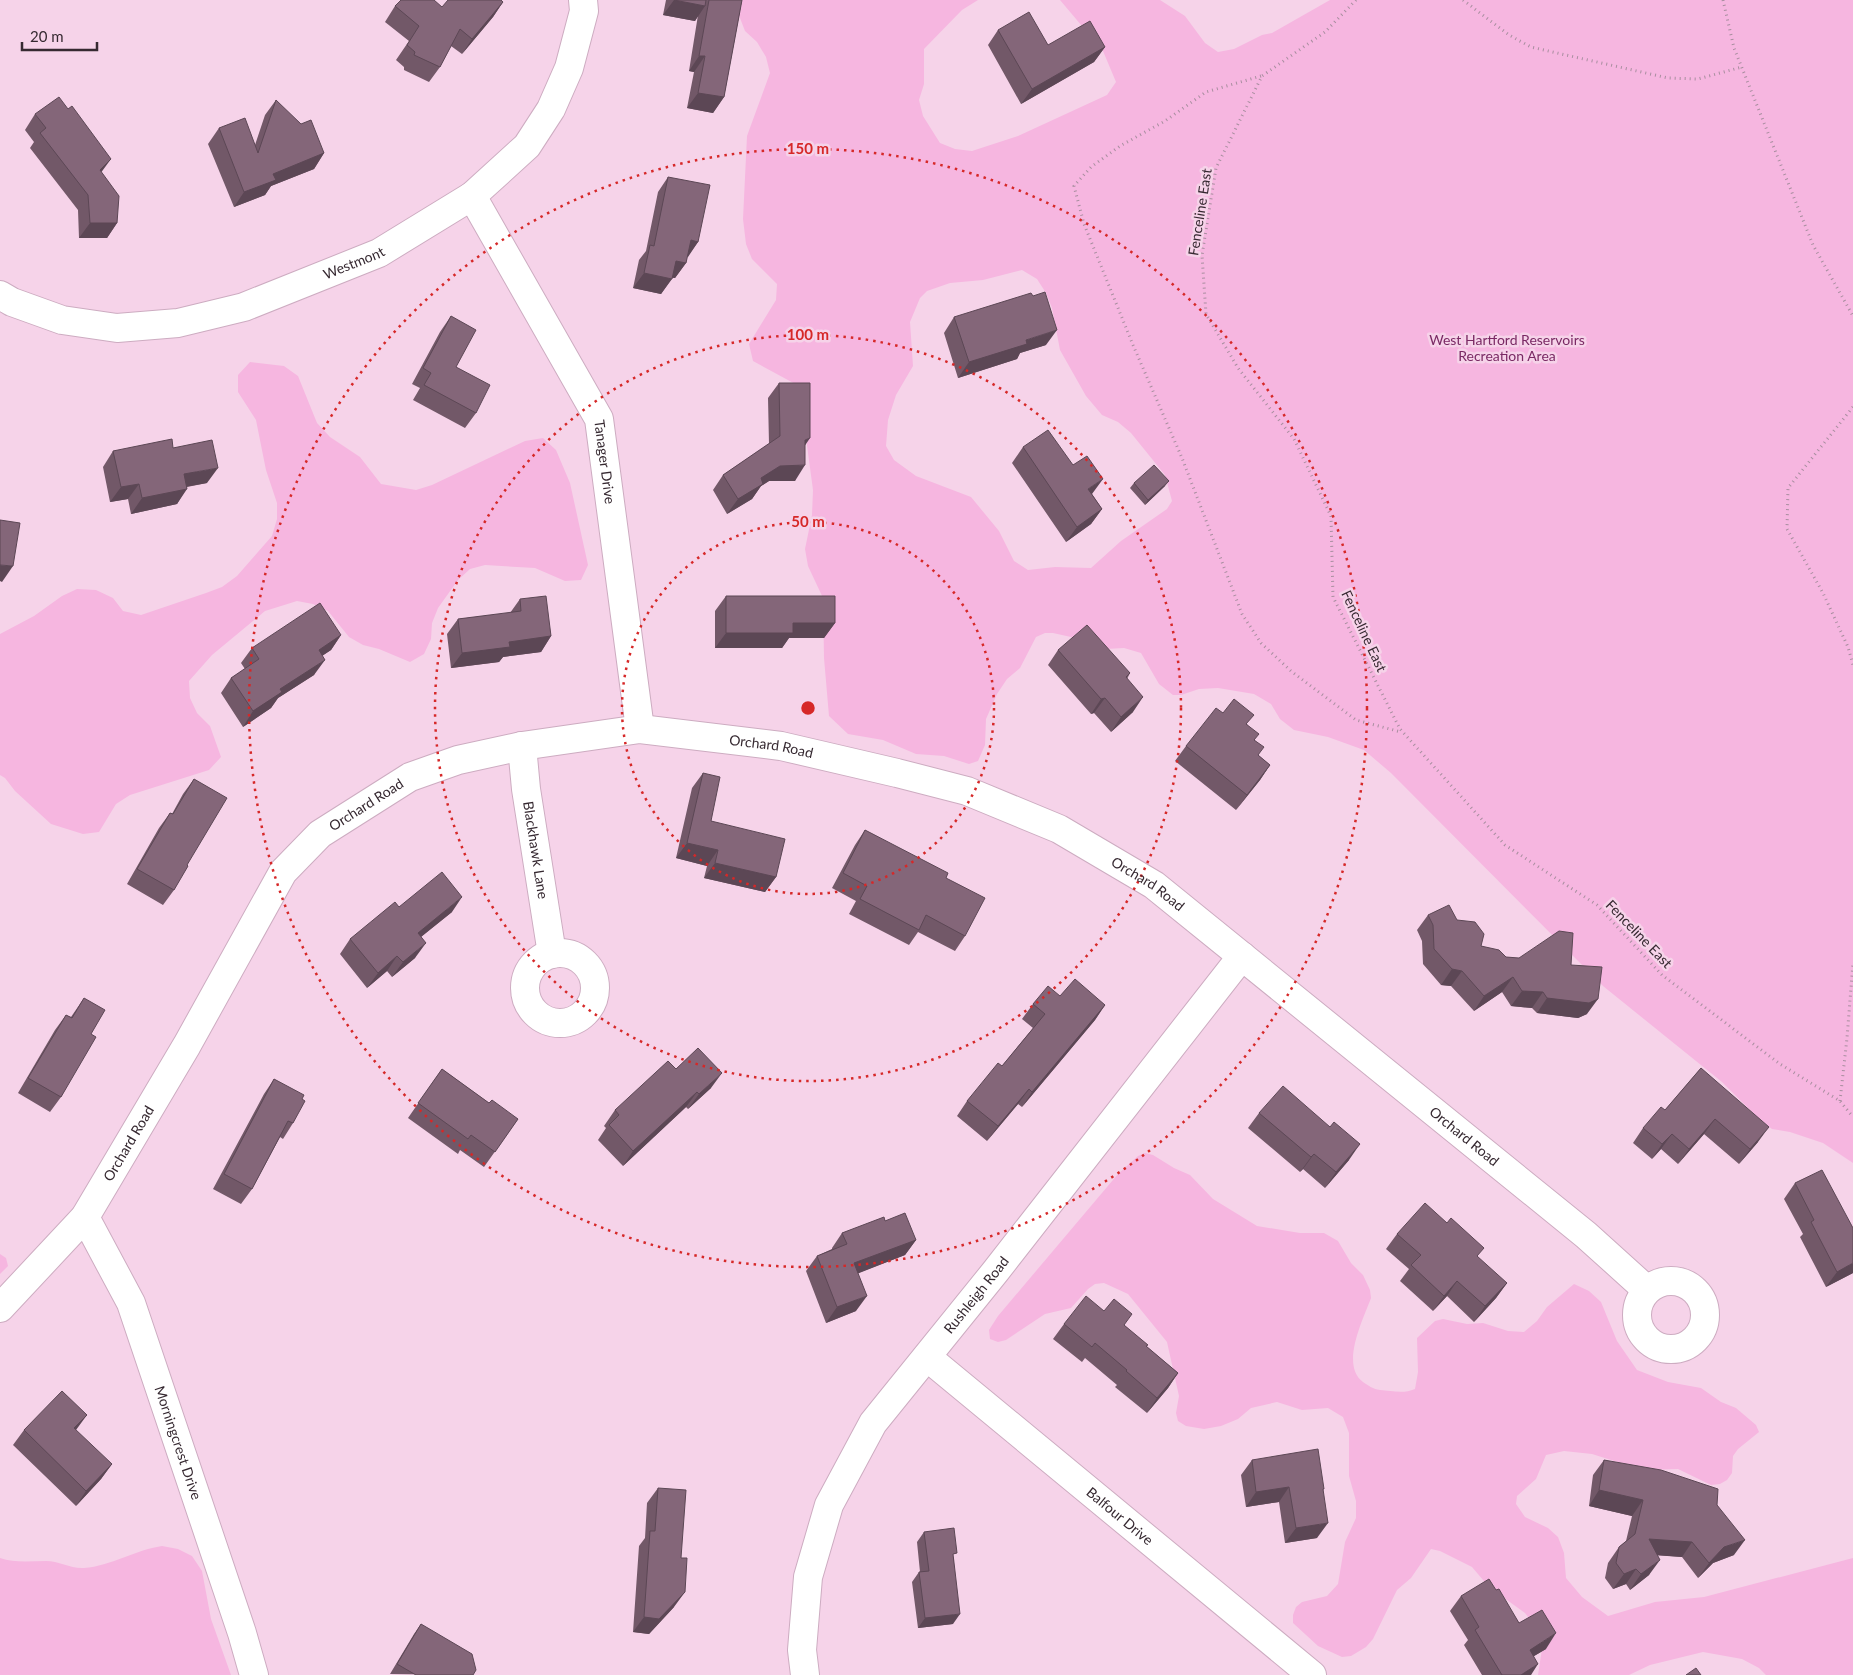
<svg xmlns="http://www.w3.org/2000/svg" width="1853" height="1675" viewBox="0 0 1853 1675" font-family="Lato,sans-serif">
<style>
.green{fill:#f6b6e0;fill-rule:evenodd}
.lines{fill:none;stroke-linecap:round;stroke-linejoin:round}
.minor-casing{stroke:#cdacc1;stroke-width:30}
.path{stroke:#a88e9f;stroke-width:3;stroke-dasharray:1 4;stroke-linecap:butt}
.minor{stroke:#fff;stroke-width:28}
.wall{fill:#725868}
.shaded-wall{fill:#5c4755}
.building{fill:#846679;stroke:#5c4755}
.ring{fill:none;stroke:#d62828;stroke-width:2.5;stroke-dasharray:2.5 5}
.labels{text-anchor:middle;stroke-width:5;stroke-linejoin:round;paint-order:stroke}
.street-label{font-size:14px;fill:#362931;stroke:#f6d3e9}
.park-label{font-size:14px;fill:#7a2964;stroke:#f6d3e9}
.centre{fill:#d62828;stroke:#f6d3e9;stroke-width:2.5}
.ring-label{font-size:15px;text-anchor:middle;font-weight:bold;fill:#d62828;stroke:#f6d3e9;stroke-width:5;stroke-linejoin:round;paint-order:stroke}
</style>
<rect width="100%" height="100%" fill="#f6d3e9"/>
<path class="green" d="M733 0H978L962 10 924 49V84L919 100 923 116 940 143 955 149 972 151 1018 136 1107 95 1116 82 1103 51 1060 0H1160L1185 16 1205 43 1218 52 1234 49 1262 35 1272 33 1330 0H1853V1163L1823 1143 1790 1132 1772 1129 1759 1119 1722 1082 1603 986 1391 773 1364 750 1328 737 1294 730 1280 719 1271 704 1254 694 1218 688 1199 689 1181 695H1173L1159 684 1141 653 1124 648 1106 649 1080 639 1053 633H1045L1036 637 1020 668 1007 679 997 694 986 719 985 745 978 761 969 764 944 756 916 754 883 740 848 734 829 716 824 658 823 598 808 566 805 549 812 515 813 490 799 386 753 361 749 344 776 300 777 284 752 259 746 244 743 219 747 136 770 73 766 57 757 42 745 31ZM1022 270 1037 279 1046 293 1052 308 1060 350 1086 396 1102 415 1118 422 1131 433 1165 475 1172 501 1167 509 1121 541 1091 568 1055 567 1028 570 1014 561 999 531 971 497 916 476 894 460 886 446 888 420 896 395 913 366 910 322 920 298 927 291 950 283 983 280Z
M250 362 284 366 298 376 317 423 330 437 360 457 381 484 416 490 432 485 525 441 543 438 556 450 570 483 588 565 581 580 565 581 535 568 485 565 470 569 458 580 438 608 432 623 431 639 424 654 410 662 379 649 363 645 349 637 328 611 313 604 297 601 265 611 212 655 189 681 190 698 197 713 210 726 221 757 209 770 130 795 116 804 99 832 83 834 51 824 15 791 5 778 0 775V634L34 616 62 596 77 589 96 590 113 598 123 611 141 615 206 593 222 587 237 576 272 536 277 519V503L266 470 256 420 238 392V375Z
M1145 1153 1153 1155 1174 1168 1190 1175 1213 1199 1257 1226 1300 1233H1324L1338 1241 1351 1263 1363 1275 1370 1290 1371 1298C1363 1320 1340 1365 1363 1382 1369 1386 1373 1389 1380 1390 1392 1391 1404 1394 1415 1389L1418 1372 1417 1338 1435 1321 1443 1319 1467 1324 1483 1323 1508 1331 1524 1332 1537 1321 1547 1307 1574 1284 1589 1291 1601 1302 1617 1341 1637 1370 1668 1382 1701 1388 1721 1402 1736 1408 1756 1425 1759 1432 1738 1449 1733 1456 1732 1473 1727 1480 1720 1484 1711 1485 1678 1469 1643 1470 1592 1454 1564 1451 1546 1455 1536 1479 1517 1496 1516 1504 1525 1517 1548 1528 1558 1537 1564 1553 1566 1578 1582 1597 1608 1616 1655 1602 1704 1597 1853 1558V1675H1766L1759 1668 1742 1659 1703 1652 1650 1665 1629 1675H1538L1543 1642 1541 1634 1525 1613 1489 1587 1472 1567 1440 1551 1431 1549 1411 1578 1397 1590 1373 1639 1366 1647 1351 1656 1342 1657 1318 1646 1293 1623V1615L1296 1607 1302 1602 1327 1596 1338 1584 1345 1542 1356 1518V1501L1349 1476V1433L1343 1417 1328 1408 1302 1410 1277 1402 1251 1408 1238 1419 1221 1426 1204 1429 1186 1426 1178 1421 1176 1413 1179 1396 1167 1342 1128 1294 1104 1283 1095 1284 1088 1289 1071 1308 1045 1314 1006 1340 998 1342 990 1339 989 1330 998 1316 1118 1174 1138 1156Z
M0 1254 6 1258 8 1266 0 1274Z
M162 1546 178 1549 192 1556 202 1571 211 1619 231 1675H0V1558C14 1563 30 1561 46 1561 59 1561 71 1569 84 1568 111 1566 135 1550 162 1546Z"/>
<g class="lines">
<defs>
<g id="minor">
<path id="s1" d="M472 196 599 419 640 729"/>
<path id="s2" d="M0 295 12 302 62 320 117 328 178 323 244 307 379 253 472 196 527 146 551 109 569 68 584 11 583 0"/>
<path id="s3" d="M522 746 526 789 552 954"/>
<circle cx="560" cy="988" r="35"/>
<path id="s4" d="M85 1217 131 1303 242 1633 254 1675"/>
<circle cx="1671" cy="1315" r="34"/>
<path id="s5" d="M0 1308 85 1217 187 1045 283 872 320 834 410 777 458 760 522 746 640 729 781 746 897 773 967 791 1059 829 1154 885 1586 1235 1647 1290"/>
<path id="s6" d="M927 1357 1312 1675"/>
<path id="s7" d="M805 1675 802 1650 808 1577 829 1505 873 1423 995 1272 1242 956"/>
</g>
</defs>
<use href="#minor" class="minor-casing"/>
<path class="path" d="M1356 0 1325 32 1262 76 1216 168 1202 255 1206 314 1238 368 1294 439 1331 516 1333 597 1400 729 1505 845 1597 905 1662 975 1780 1064 1840 1101 1853 1117
M1463 0 1509 35 1531 47 1557 53 1668 78 1698 79 1742 67
M1723 0 1734 48 1813 245 1853 316
M1261 76 1206 92 1165 121 1120 146 1091 167 1074 186 1084 224 1133 345 1182 458 1242 614 1261 643 1291 671 1356 720 1401 732
M1853 407 1788 488 1787 529 1823 593 1848 647 1853 665
M1840 1101 1847 1038 1853 963"/>
<use href="#minor" class="minor"/>
</g>
<path class="wall" d="M666 0H742L724 97 713 113 687 108 694 72 689 71 698 15 695 21 663 15Z
M503 2 493 17 462 54 451 46 440 67 429 82 404 70V67L396 60 409 41 385 22 395 6 442 7Z
M998 30 1048 45 1105 47 1094 62 1021 104 988 45Z
M276 100 324 153 314 169 271 186 265 195 234 207 208 144 219 128 255 145 265 115Z
M35 114 101 173 117 223 107 238H79L78 210 30 148 34 142 25 130Z
M668 177 698 242 687 257 686 263 675 278H672L661 294 633 288 639 260 646 251 658 192Z
M451 316 456 367 476 413 465 428 413 400 420 388 412 384 440 332Z
M954 317 1046 345 1020 353 1017 359 958 378 944 333Z
M779 383 805 446 795 481H769L761 486 752 499 727 514 713 490 723 475 769 444 768 398Z
M1023 447 1092 494 1102 509 1091 524 1066 542 1012 463Z
M173 448 207 483 187 487 177 504 131 514 128 499 110 502 103 467 113 451Z
M1134 483 1165 486 1145 505 1130 488Z
M726 596 835 623 824 638H789L782 648H715V611Z
M520 599 551 636 541 652 503 657 499 662 451 668 447 634 458 619 510 613Z
M341 635 331 650 322 656 314 675 278 698 271 708 243 727 221 693 231 678 245 669 241 663 252 648Z
M1058 650 1130 673 1127 679 1133 712 1111 732 1094 713 1091 714 1048 665Z
M1223 713 1247 724 1255 740 1258 755 1270 765 1260 780 1236 810 1175 761 1186 746Z
M703 773 711 821 776 877 765 892 704 878 707 866 676 858 692 788Z
M194 779 187 865 174 890 163 905 127 884 159 828 170 813 172 814 183 794Z
M865 830 946 878 965 936 955 951 918 932 909 945 849 914 856 901 832 888 855 845Z
M399 907 452 912 421 937 415 958 392 977 387 971 367 988 340 954 350 939Z
M1428 915 1457 920 1481 946 1506 957 1571 965 1587 1014 1578 1018 1537 1013 1532 1008 1511 1006 1502 992 1474 1011 1451 986 1441 985 1423 964 1422 941 1417 930Z
M1060 996 1105 1005 1095 1020 1022 1107 1018 1104 987 1141 957 1116 967 1101 1002 1066 1033 1028 1022 1019 1033 1004Z
M84 998 91 1034 61 1097 50 1112 18 1093 55 1030 66 1015 71 1017Z
M1701 1068 1758 1142 1739 1164 1704 1134 1678 1164 1661 1149 1652 1159 1633 1143 1643 1128 1665 1110Z
M442 1069 489 1103 518 1119 484 1167 460 1150 458 1154 408 1118Z
M676 1069 711 1088 688 1109 686 1107 623 1166 598 1140 606 1128 604 1126 615 1110Z
M274 1079 302 1099 293 1123 283 1139 280 1137 252 1189 241 1204 213 1189 264 1094Z
M1259 1113 1349 1160 1325 1188 1303 1169 1300 1172 1248 1128Z
M1795 1183 1853 1273 1826 1287 1800 1237 1803 1234 1784 1199Z
M885 1221 916 1240 905 1255 858 1273 856 1311 826 1323 806 1271 817 1256 832 1249V1248L842 1233Z
M1397 1234 1507 1283 1496 1298 1474 1322 1447 1296 1433 1311 1400 1281 1409 1269 1386 1249Z
M1104 1311 1125 1326 1147 1347 1178 1373 1168 1388 1147 1413 1115 1387 1117 1385 1085 1358 1082 1362 1053 1339 1064 1324Z
M24 1430 112 1464 101 1479 76 1506 13 1445Z
M1252 1460 1323 1491 1317 1538 1285 1543 1279 1502 1246 1507 1241 1475Z
M1604 1460 1717 1505 1734 1555 1713 1563 1698 1578 1682 1557 1657 1555 1649 1575 1630 1590 1626 1584 1613 1589 1605 1578 1608 1563 1619 1547 1626 1541 1632 1516 1589 1506 1593 1475Z
M658 1488 674 1607 649 1634 633 1632 639 1546 645 1538 647 1503Z
M924 1532 954 1558 953 1624 918 1628 912 1582 919 1572H920L917 1542Z
M1496 1590 1519 1623 1546 1649 1534 1656 1531 1675H1482L1464 1645 1468 1640 1450 1611 1461 1596Z
M421 1624 473 1675 390 1674 414 1634Z"/>
<path class="shaded-wall" d="M674 0 705 6 695 21 663 15Z
M503 2 493 17 462 54 472 39Z
M1105 47 1094 62 1021 104 1032 89Z
M699 56H705L694 72 689 71Z
M698 93 724 97 713 113 687 108Z
M324 153 314 169 271 186 265 195 234 207 244 192 273 174Z
M111 159 100 174V170Z
M90 223H117L107 238H79Z
M691 240 698 242 688 257 680 255Z
M676 261 686 263 675 278 665 276Z
M644 273 672 279 661 294 633 288Z
M1057 330 1046 345 1020 353 1017 359 958 378 969 362 1026 340Z
M810 438 800 453 805 440Z
M805 465 795 481H769L761 486 752 499 727 514 738 499 761 478 780 466Z
M218 468 207 483 173 489 184 474Z
M1103 479 1092 494 1077 505 1088 489Z
M1169 481 1165 486 1145 505 1148 500Z
M139 484 128 499 110 502 121 487Z
M187 489 177 504 131 514 142 498Z
M1102 509 1091 524 1066 542 1077 527Z
M0 565 13 566 2 582 0 581Z
M793 623H835L824 638H789L782 648H715L726 633Z
M341 635 331 650 308 665 319 650Z
M551 636 541 652 503 657 499 662 451 668 462 653 509 642Z
M325 660 314 675 278 698 271 708 243 727 253 711 280 689Z
M1143 697 1133 712 1111 732 1121 717Z
M1105 698 1094 713 1091 714 1101 699Z
M1270 765 1260 780 1236 810 1247 795Z
M687 843 718 850 707 866 676 858Z
M715 863 776 877 765 892 704 878Z
M462 897 452 912 407 948 418 933Z
M426 943 415 958 392 977 403 962Z
M397 956 387 971 367 988 378 973Z
M1452 969 1462 971 1451 986 1441 985Z
M1513 977 1502 992 1474 1011 1484 996Z
M1522 991 1543 992 1532 1008 1511 1006Z
M1547 998 1598 999 1587 1014 1578 1018 1537 1013Z
M1105 1005 1095 1020 1022 1107 1032 1092Z
M722 1073 711 1088 688 1109 699 1094Z
M1029 1089 1018 1104 987 1141 998 1126Z
M697 1092 686 1107 623 1166 633 1151Z
M1715 1119 1704 1134 1678 1164 1689 1149Z
M1769 1127 1758 1142 1739 1164 1750 1149Z
M1672 1134 1661 1149 1652 1159 1662 1144Z
M1360 1144 1349 1160 1325 1188 1336 1172Z
M1314 1154 1303 1169 1300 1172 1311 1157Z
M916 1240 905 1255 844 1279 854 1263Z
M1853 1263V1273L1826 1287 1837 1272Z
M1457 1281 1447 1296 1433 1311 1444 1296Z
M1507 1283 1496 1298 1474 1322 1485 1306Z
M867 1296 856 1311 826 1323 837 1307Z
M1178 1373 1168 1388 1147 1413 1157 1398Z
M87 1415 76 1430 74 1428Z
M112 1464 101 1479 76 1506 86 1491Z
M1289 1487 1279 1502 1246 1507 1256 1492Z
M1599 1490 1643 1500 1632 1516 1589 1506Z
M1328 1523 1317 1538 1285 1543 1296 1528Z
M1649 1539 1692 1542 1682 1557 1638 1554Z
M1745 1540 1734 1555 1713 1563 1698 1578 1709 1563 1724 1547Z
M1660 1560 1649 1575 1630 1590 1641 1574Z
M1636 1569 1626 1584 1613 1589 1624 1574Z
M685 1592 674 1607 649 1634 633 1632 644 1617Z
M960 1614 953 1624 918 1628 925 1618Z
M1556 1633 1546 1649 1519 1665 1530 1650Z
M1538 1664 1531 1675H1521Z"/>
<path class="building" d="M401 0H434L442 7 448 0H501L503 2 472 39 460 29 440 67 414 55 415 52 407 45 419 26 395 6Z
M674 0H706L705 6Z
M709 0H742L724 97 698 93 705 56H699Z
M1029 12 1048 45 1090 21 1105 47 1032 89 998 30Z
M59 97 68 109 72 106 111 159 100 170 119 196 117 223H90L88 195 40 133 46 128 35 114Z
M276 100 301 124 311 120 324 153 273 174 276 180 244 192 219 128 245 118 258 153Z
M668 177 710 185 698 242 691 240 686 263 676 261 672 279 644 273 650 245 654 246Z
M1045 292 1057 330 1026 340 1027 344 969 362 954 317 1031 293 1033 296Z
M451 316 476 330 456 367 490 385 476 413 424 385 431 373 423 368Z
M779 383H810V438L805 440V465L780 466 761 478 763 484 738 499 723 475 780 436Z
M1048 430 1073 465 1087 456 1103 479 1088 489 1102 509 1077 527 1023 447Z
M172 439 173 448 212 440 218 468 184 474 187 489 142 498 139 484 121 487 113 451Z
M1154 465 1169 481 1148 500 1134 483Z
M0 520 20 523 13 566 0 565Z
M546 596 551 636 509 642 510 647 462 653 458 619 521 611 520 599Z
M726 596H835V623H793V633H726Z
M320 603 341 635 319 650 325 660 280 689 282 692 253 711 231 678 259 659 252 648Z
M1087 625 1130 673 1126 677 1143 697 1121 717 1105 698 1101 699 1058 650Z
M1234 699 1254 715 1246 724 1259 734 1254 740 1264 747 1258 755 1270 765 1247 795 1186 746 1216 708 1223 713Z
M703 773 720 777 711 821 785 839 776 877 715 863 718 850 687 843Z
M194 779 227 798 187 865 188 866 174 890 137 869 170 813 173 814Z
M865 830 948 873 946 878 985 898 965 936 926 915 919 930 860 899 867 886 843 873Z
M442 872 462 897 418 933 426 943 403 962 397 956 378 973 350 939 395 902 399 907Z
M1449 905 1457 920 1475 922 1484 934 1481 946 1499 950 1506 957 1519 958 1559 931 1573 933 1571 965 1602 967 1598 999 1589 1003 1547 998 1543 992 1522 991 1513 977 1484 996 1462 971 1452 969 1434 949 1433 925 1428 915Z
M1075 979 1105 1005 1032 1092 1029 1089 998 1126 967 1101 998 1063 1002 1066 1045 1014 1033 1004 1048 986 1060 996Z
M84 998 105 1010 91 1034 96 1037 61 1097 28 1078 66 1015 72 1018Z
M698 1048 722 1073 699 1094 697 1092 633 1151 609 1125 619 1115 615 1110 668 1061 676 1069Z
M1701 1068 1769 1127 1750 1149 1715 1119 1689 1149 1672 1134 1662 1144 1643 1128 1661 1107 1665 1110Z
M442 1069 489 1103 492 1100 518 1119 495 1152 471 1135 468 1139 418 1103Z
M274 1079 304 1095 302 1099 305 1101 293 1123 288 1121 252 1189 224 1174Z
M1283 1086 1330 1127 1334 1122 1360 1144 1336 1172 1314 1154 1311 1157 1259 1113Z
M1822 1170 1853 1228V1263L1837 1272 1811 1222 1814 1220 1795 1183Z
M1425 1203 1447 1223 1451 1218 1484 1248 1477 1256 1507 1283 1485 1306 1457 1281 1444 1296 1411 1265 1421 1255 1397 1234Z
M905 1213 916 1240 854 1263 867 1296 837 1307 817 1256 847 1244 842 1233 884 1217 885 1221Z
M1086 1296 1104 1311 1114 1299 1132 1314 1124 1325 1148 1345 1146 1346 1178 1373 1157 1398 1126 1371 1127 1370 1095 1343 1092 1347 1064 1324Z
M62 1391 87 1415 74 1428 112 1464 86 1491 24 1430Z
M1318 1449 1324 1489H1323L1328 1523 1296 1528 1289 1487 1256 1492 1252 1460Z
M1604 1460 1661 1470 1718 1489 1717 1505 1745 1540 1724 1547 1709 1563 1692 1542 1649 1539 1660 1560 1641 1574 1636 1569 1624 1574 1616 1563 1619 1547 1635 1534 1643 1500 1599 1490Z
M658 1488 686 1490 681 1558H687L685 1592 659 1619 644 1617 650 1531H655Z
M954 1528 957 1553 953 1554 960 1614 925 1618 919 1572 929 1571 924 1532Z
M1489 1579 1496 1590 1499 1589 1519 1623 1542 1610 1556 1633 1530 1650 1538 1664 1521 1675H1502L1475 1630 1479 1627 1461 1596Z
M421 1624 472 1654 476 1670 473 1675H416L397 1664Z
M1696 1668 1701 1675H1686Z"/>
<g class="ring">
<circle cx="808" cy="708" r="186"/>
<circle cx="808" cy="708" r="373"/>
<circle cx="808" cy="708" r="559"/>
</g>
<g class="labels">
<g class="street-label">
<text transform="translate(1200 212) rotate(-81)" y="5">Fenceline East</text>
<text dy="5" stroke="none"><textPath href="#s2" startOffset="370">Westmont</textPath></text>
<text dy="5" stroke="none"><textPath href="#s1" startOffset="300">Tanager Drive</textPath></text>
<text transform="translate(1364 631) rotate(65)" y="5">Fenceline East</text>
<text dy="5" stroke="none"><textPath href="#s5" startOffset="1050">Orchard Road</textPath></text>
<text dy="5" stroke="none"><textPath href="#s5" startOffset="630">Orchard Road</textPath></text>
<text dy="5" stroke="none"><textPath href="#s3" startOffset="105">Blackhawk Lane</textPath></text>
<text dy="5" stroke="none"><textPath href="#s5" startOffset="1455">Orchard Road</textPath></text>
<text transform="translate(1639 934) rotate(46)" y="5">Fenceline East</text>
<text dy="5" stroke="none"><textPath href="#s5" startOffset="1860">Orchard Road</textPath></text>
<text dy="5" stroke="none"><textPath href="#s5" startOffset="210">Orchard Road</textPath></text>
<text dy="5" stroke="none"><textPath href="#s7" startOffset="431">Rushleigh Road</textPath></text>
<text dy="5" stroke="none"><textPath href="#s4" startOffset="245">Morningcrest Drive</textPath></text>
<text dy="5" stroke="none"><textPath href="#s6" startOffset="250">Balfour Drive</textPath></text>
</g>
<g class="park-label">
<text x="1507" y="345">West Hartford Reservoirs<tspan x="1507" dy="16">Recreation Area</tspan></text>
</g>
</g>
<circle cx="808" cy="708" r="8" class="centre"/>
<g class="ring-label">
<text x="808" y="154">150 m</text>
<text x="808" y="340">100 m</text>
<text x="808" y="527">50 m</text>
</g>
<path d="M22 42v8h75v-8" fill="none" stroke="#362931" stroke-width="2.5"/>
<text x="30" y="42" font-size="15" fill="#362931" stroke="#f6d3e9" stroke-width="4" paint-order="stroke">20 m</text>
</svg>
